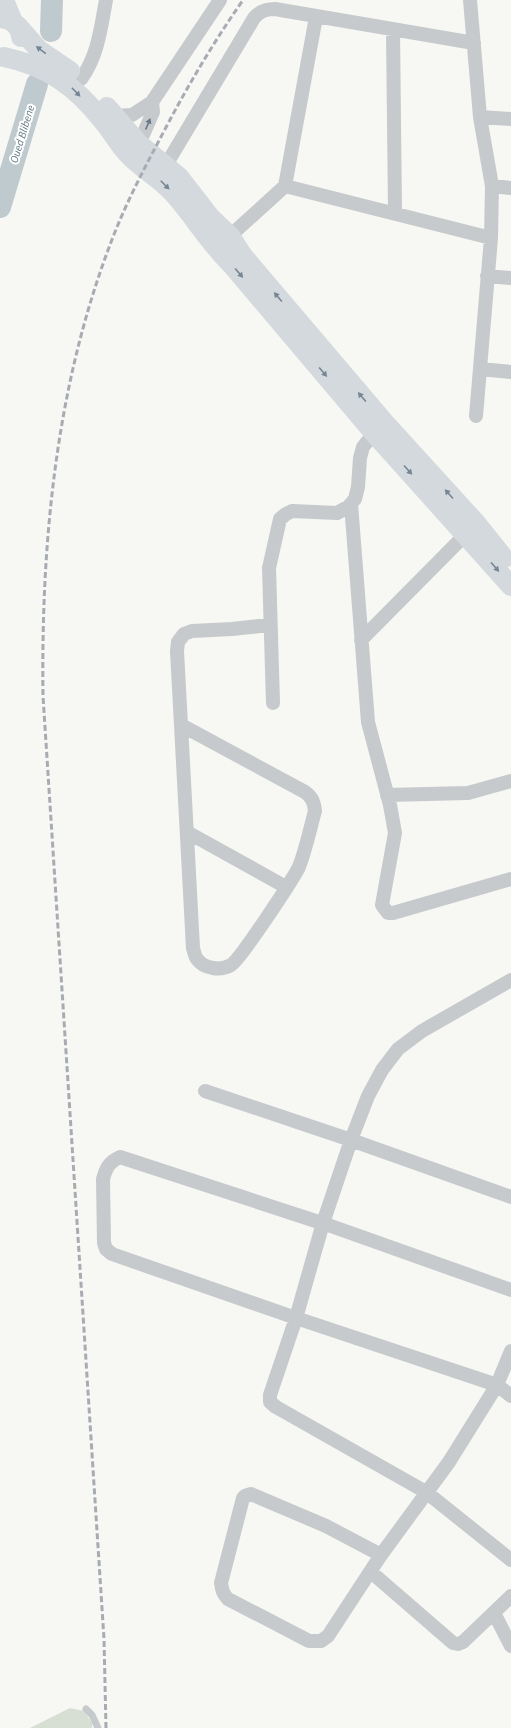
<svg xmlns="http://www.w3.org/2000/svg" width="511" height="1728" viewBox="0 0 511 1728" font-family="'Source Sans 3',sans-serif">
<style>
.green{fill:#d7dfd4}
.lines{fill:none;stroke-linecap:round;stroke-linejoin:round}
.river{stroke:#bfcacf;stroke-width:22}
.lane{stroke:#c6cacd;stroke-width:7}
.street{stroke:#c6cacd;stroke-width:14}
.secondary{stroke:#d4d9dd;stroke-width:20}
.rail{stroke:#a6acb2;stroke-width:3;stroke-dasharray:6 3;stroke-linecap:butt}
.oneway{fill:#748593}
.oneway2{fill:#687a8a}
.labels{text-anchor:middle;stroke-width:4;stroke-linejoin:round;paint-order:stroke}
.water-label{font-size:11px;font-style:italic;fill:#5f7883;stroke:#fff}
</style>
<rect width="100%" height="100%" fill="#f7f7f3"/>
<path class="green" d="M70 1708 84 1711 92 1723V1728H30Z"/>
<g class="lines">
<path class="river" d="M51 31 52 0
M0 207 37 84"/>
<path class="lane" d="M86 1709 92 1715 98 1728"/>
<path class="street" d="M470 0 480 117 492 186 491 238 476 416
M393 30 395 212
M81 79C98 56 101 27 106 0
M115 116 132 115 152 102 220 0
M480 117 511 119
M139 144 153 112 152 102
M166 165 254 18C260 11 266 9 275 9L474 43
M285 186 316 17
M492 186 511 188
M230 236 285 186 491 238
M487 276 511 278
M480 369 511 372
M351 504 368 722 390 805 395 833 382 905 388 913H393L511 879
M361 640 465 535
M273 703 269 568 280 519 286 514 292 511 337 513 348 507 355 499 358 487 360 458 363 447 374 433
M181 725 305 792C312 797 314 802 315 811 310 829 306 849 299 867 293 879 240 960 231 965 221 971 204 969 197 959 195 957 194 951 193 948L177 651 178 642 184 634 192 631 232 629 269 625
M387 795 468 793 511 781
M187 832 286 887
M511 980 422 1031 398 1049 382 1070 368 1096 351 1140 323 1223 296 1318 270 1395V1402L276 1407 426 1492 511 1560
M205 1091 351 1140 511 1197
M511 1290 331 1226 120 1157C109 1162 106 1168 103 1179L104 1243 106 1249 112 1254 296 1318 497 1385 511 1396
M381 1555 326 1526 251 1494 245 1496 243 1498 221 1583C222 1590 223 1594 228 1599L309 1641H321L328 1636 381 1555 449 1462 497 1385 511 1351
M371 1572 453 1643 458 1644 463 1642 511 1596
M494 1613 511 1646"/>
<path class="secondary" d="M4 0 13 22
M0 18C12 19 20 25 21 37
M18 26 39 50 70 71
M4 57C48 66 76 87 103 121 112 132 118 143 127 153 140 168 159 177 173 193 194 216 209 243 232 265L374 433 511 586
M107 107 139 144 179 177 210 217 230 236 243 256 384 422 476 523 504 558"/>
<path class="rail" d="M106 1728 104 1639 43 696C41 541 56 383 113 237 127 201 145 167 163 133 187 87 213 43 243 0"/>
</g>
<defs><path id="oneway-solid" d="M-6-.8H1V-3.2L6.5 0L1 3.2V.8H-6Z"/></defs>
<g class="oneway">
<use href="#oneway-solid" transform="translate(41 50) rotate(-143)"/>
<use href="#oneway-solid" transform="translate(76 92) rotate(46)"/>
<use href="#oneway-solid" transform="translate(165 185) rotate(45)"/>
<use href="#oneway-solid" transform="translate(239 273) rotate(50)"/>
<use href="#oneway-solid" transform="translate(278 297) rotate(-130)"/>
<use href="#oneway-solid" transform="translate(323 372) rotate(50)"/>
<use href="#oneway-solid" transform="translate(362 397) rotate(-130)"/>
<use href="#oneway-solid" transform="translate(408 470) rotate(48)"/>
<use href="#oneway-solid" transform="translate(449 494) rotate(-132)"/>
<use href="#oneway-solid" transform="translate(495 567) rotate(49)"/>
</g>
<use class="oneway2" href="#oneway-solid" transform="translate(148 124) rotate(-67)"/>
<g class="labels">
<g class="water-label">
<text transform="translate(22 134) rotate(-73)" y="4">Oued Blibene</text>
</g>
</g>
</svg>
